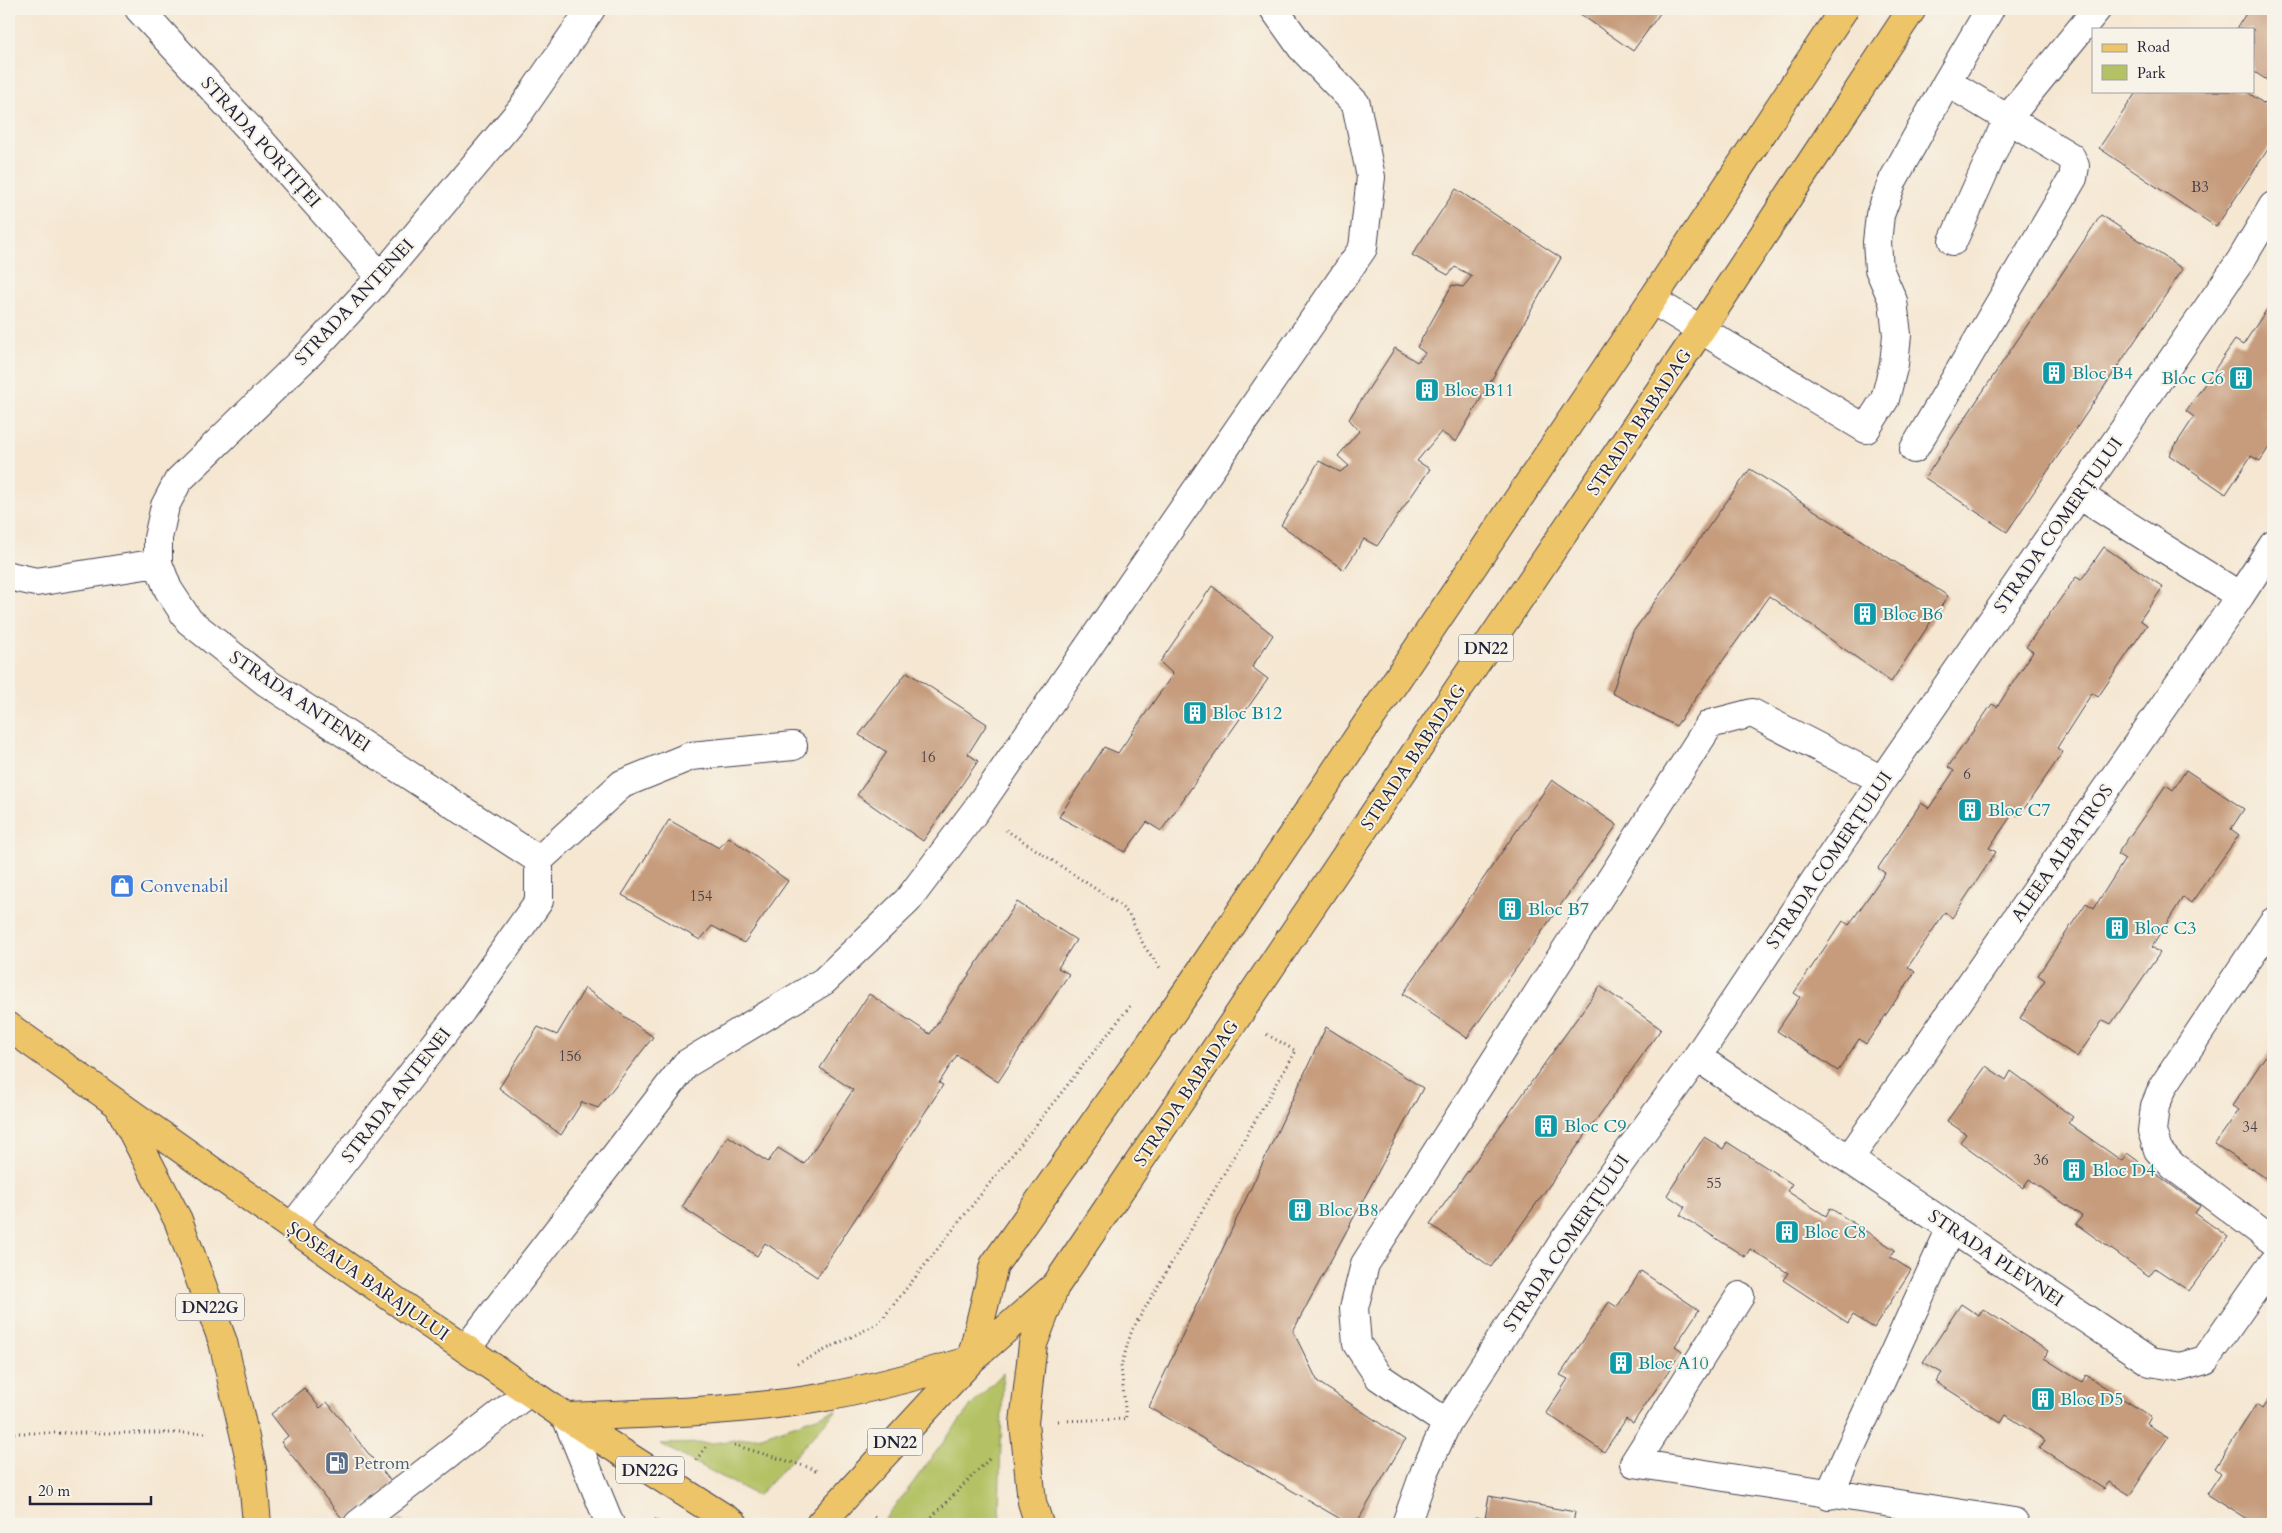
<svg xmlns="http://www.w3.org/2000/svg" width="2282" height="1533" viewBox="0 0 2282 1533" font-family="Cardo,serif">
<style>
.green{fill:#b4c265;stroke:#6b7250}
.building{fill:#c69c7d}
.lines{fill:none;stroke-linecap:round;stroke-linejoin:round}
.minor-casing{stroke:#424052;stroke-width:30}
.major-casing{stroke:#424052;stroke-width:30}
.highway-casing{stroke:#424052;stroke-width:30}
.path{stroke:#424052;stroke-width:3;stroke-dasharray:1 4;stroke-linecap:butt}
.minor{stroke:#fff;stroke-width:28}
.major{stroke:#eec469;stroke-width:28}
.highway{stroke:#eec469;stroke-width:28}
.labels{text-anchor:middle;stroke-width:4;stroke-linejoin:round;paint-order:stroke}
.number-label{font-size:15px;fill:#4b404c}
.shield{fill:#f7f3e8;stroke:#62616f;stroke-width:1}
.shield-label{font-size:16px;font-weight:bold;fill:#22223b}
.street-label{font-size:18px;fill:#22223b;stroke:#f7f3e8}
.culture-label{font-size:18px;fill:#0d838f;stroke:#f7f3e8;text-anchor:start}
.shop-label{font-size:18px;fill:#366cbe;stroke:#f7f3e8;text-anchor:start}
.service-label{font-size:18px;fill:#4e5e75;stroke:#f7f3e8;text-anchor:start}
</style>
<rect width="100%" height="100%" fill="#f7f3e8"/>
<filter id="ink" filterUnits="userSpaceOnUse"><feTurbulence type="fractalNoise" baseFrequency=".02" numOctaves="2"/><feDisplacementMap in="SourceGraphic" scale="10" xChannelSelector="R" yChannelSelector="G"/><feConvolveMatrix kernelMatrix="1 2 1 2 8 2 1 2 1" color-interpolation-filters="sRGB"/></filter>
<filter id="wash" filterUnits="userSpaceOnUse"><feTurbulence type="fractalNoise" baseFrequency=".0096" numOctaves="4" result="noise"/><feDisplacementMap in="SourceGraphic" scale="20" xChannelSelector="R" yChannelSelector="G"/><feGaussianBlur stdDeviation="1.12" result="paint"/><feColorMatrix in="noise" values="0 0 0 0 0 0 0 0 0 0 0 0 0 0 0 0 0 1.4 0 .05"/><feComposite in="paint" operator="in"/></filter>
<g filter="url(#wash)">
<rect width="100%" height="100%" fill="#f5e7d2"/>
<path class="green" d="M1003 1373 999 1510 1003 1524H882L969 1408Z
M837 1410 758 1496 660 1444 713 1443 762 1436Z"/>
<g id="blocks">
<path class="building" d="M1573 9H1663L1633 51Z
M2249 9H2273V84L2253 71V29H2236Z
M2137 91H2246L2273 110V142L2216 227 2099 148Z
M1456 189 1561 258 1456 442 1441 432 1417 461 1430 469 1377 546 1364 539 1344 570 1281 525 1319 461 1340 472 1349 466 1338 456 1359 431 1349 419 1395 348 1417 362 1425 353 1417 347 1452 285 1463 287 1472 276 1455 267 1448 275 1412 255Z
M2101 215 2183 269 2007 532 1925 478Z
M2273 300V441L2260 461 2251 456 2226 494 2169 455 2194 417 2186 411 2235 340 2243 345Z
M1750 469 1948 596 1891 682 1769 596 1676 726 1612 693 1633 632Z
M2104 547 2163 587 2140 620 2147 625 2098 697 2092 693 2057 748 2063 752 2019 816 2014 812 1989 848 1996 852 1952 918 1945 912 1908 967 1915 972 1866 1044 1859 1039 1838 1071 1777 1031 1800 997 1794 993 1843 921 1849 925 1885 873 1878 868 1921 803 1929 808 1954 771 1948 767 1992 704 1997 707 2033 652 2026 647 2076 577 2081 580Z
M1212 586 1273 635 1252 667 1268 679 1161 831 1147 822 1125 852 1059 817 1104 747 1118 753 1173 674 1160 662Z
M907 672 987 724 968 754 978 761 923 841 857 795 887 752 859 735Z
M2186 770 2244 809 2231 829 2239 835 2191 903 2183 897 2152 947 2160 953 2111 1024 2103 1020 2077 1057 2020 1018 2045 980 2038 975 2086 903 2094 908 2125 859 2117 854 2166 785 2173 790Z
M1552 780 1617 825 1467 1038 1403 994Z
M669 820 719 848 729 837 788 881 744 943 712 926 700 940 622 895Z
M1017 902 1076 940 1058 968 1069 974 998 1082 957 1055 939 1083 943 1085 817 1277 765 1243 757 1256 682 1207 728 1136 768 1162 778 1148 804 1164 853 1090 820 1068 869 994 930 1034Z
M1600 986 1661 1029 1491 1267 1430 1224Z
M585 988 653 1037 598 1108 582 1102 561 1135 499 1088 538 1027 557 1035Z
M1326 1027 1423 1088 1293 1331 1318 1382 1405 1440 1356 1524H1349L1149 1407Z
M2273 1045V1183L2215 1144 2239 1110 2232 1106Z
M1986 1066 2006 1080 2011 1071 2073 1117 2068 1123 2122 1161 2127 1153 2200 1206 2195 1213 2228 1237 2189 1291 2155 1268 2149 1276 2076 1224 2082 1216 2029 1179 2023 1188 1960 1142 1966 1134 1947 1121Z
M1704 1137 1723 1149 1727 1142 1792 1184 1787 1191 1826 1216 1830 1208 1895 1250 1890 1257 1911 1270 1874 1328 1853 1315 1848 1323 1783 1280 1788 1273 1750 1249 1745 1257 1680 1215 1685 1207 1667 1195Z
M1641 1271 1699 1310 1675 1346 1682 1351 1633 1423 1626 1419 1604 1452 1546 1413 1568 1379 1560 1375 1609 1302 1617 1307Z
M1961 1304 1979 1316 1983 1309 2048 1351 2044 1358 2082 1382 2086 1375 2151 1417 2147 1424 2168 1437 2130 1495 2109 1482 2104 1489 2040 1448 2045 1440 2006 1415 2001 1423 1936 1382 1942 1373 1923 1362Z
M304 1388 320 1408 327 1402 393 1484 345 1522 281 1442 288 1436 271 1414Z
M2273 1393V1520L2270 1524H2254L2207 1494 2221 1473 2215 1468 2256 1405 2262 1409Z
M1489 1496 1575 1512 1573 1524H1473L1475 1517 1485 1519Z
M401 1519 405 1524H395Z
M1614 1520 1629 1523V1524H1613Z"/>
</g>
</g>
<g filter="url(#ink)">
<use href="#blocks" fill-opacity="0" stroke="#424052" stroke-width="1"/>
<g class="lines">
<defs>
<path id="minor" d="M139 9 260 140 381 277
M1953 241 2008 118 2097 9
M1652 300 1866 429 1885 399 1894 364 1897 335 1893 301 1879 269 1877 242 1880 215 1893 180 1947 82 1990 9
M1914 449 2073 178 2075 166 2071 157 1947 82
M2079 495 2240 596
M9 576 36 582 158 563
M539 860 266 682 189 621 168 589 158 563V538L165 506 178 481 310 353 381 277 521 110 591 9
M539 860 622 784 691 756 793 746
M2273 922 2164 1085 2155 1106 2152 1131 2158 1150 2173 1166 2273 1241
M1697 1057 2150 1362 2180 1367 2205 1360 2273 1263
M1849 1159 2240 596 2273 545
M292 1227 462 1010 539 901V860
M1740 1296 1634 1463 2014 1522 2015 1524
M466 1349 686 1064 824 981 908 900 976 810 1363 248 1371 177 1356 104 1301 47 1274 9
M566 1417 610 1524
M1447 1423 1379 1377 1357 1344 1354 1308 1365 1264 1710 724 1752 713 1882 780
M1829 1495 1951 1228
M358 1524 529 1392
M1406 1524 1425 1471 1447 1423 1565 1239 1697 1057 1882 780 2241 260 2273 206"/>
<path id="major" d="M971 1360 994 1265 1190 987 1652 300 1844 9
M820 1524 971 1360 1056 1285 1700 331 1912 9
M1039 1524 1032 1502 1024 1423 1033 1344 1054 1289"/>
<path id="highway" d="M9 1027 416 1315 566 1417 734 1524
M120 1108 178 1220 223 1342 252 1468 257 1524
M566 1417C651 1413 736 1412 820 1398 871 1389 921 1375 971 1360"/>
</defs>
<use href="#minor" class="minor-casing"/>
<use href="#major" class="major-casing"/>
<use href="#highway" class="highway-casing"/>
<path class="path" d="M1006 830 1117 903 1129 914 1144 946 1161 969
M797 1364 879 1323 1130 1006
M1058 1421 1126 1419 1121 1366 1132 1330 1296 1051 1266 1034
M9 1433H208
M734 1445 814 1469 818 1473
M696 1460 706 1447
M874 1517 883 1524
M653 1524 658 1517
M925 1524 991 1457"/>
<use href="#minor" class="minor"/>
<use href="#major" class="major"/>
<use href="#highway" class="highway"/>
</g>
</g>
<defs>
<symbol id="building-square" viewBox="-11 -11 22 22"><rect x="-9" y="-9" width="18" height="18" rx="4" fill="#0f9aa8" stroke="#f7f3e8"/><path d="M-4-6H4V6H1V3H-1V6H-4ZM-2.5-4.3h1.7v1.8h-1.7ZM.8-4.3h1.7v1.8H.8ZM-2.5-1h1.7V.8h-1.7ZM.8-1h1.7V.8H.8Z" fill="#fff"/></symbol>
<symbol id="shop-square" viewBox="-11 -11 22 22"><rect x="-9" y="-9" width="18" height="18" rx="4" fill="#3f7fe0" stroke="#f7f3e8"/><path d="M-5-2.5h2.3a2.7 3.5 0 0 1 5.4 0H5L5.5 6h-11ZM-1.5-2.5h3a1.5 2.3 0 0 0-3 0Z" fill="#fff"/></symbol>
<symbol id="fuel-square" viewBox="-11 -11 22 22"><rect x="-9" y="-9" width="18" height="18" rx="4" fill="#5c6f8a" stroke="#f7f3e8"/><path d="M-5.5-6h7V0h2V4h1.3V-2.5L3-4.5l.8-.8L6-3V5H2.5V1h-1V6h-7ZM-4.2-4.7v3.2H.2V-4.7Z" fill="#fff"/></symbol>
</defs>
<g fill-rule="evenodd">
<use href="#building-square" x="2040" y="359" width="28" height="28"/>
<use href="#building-square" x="2227" y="364" width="28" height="28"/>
<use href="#building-square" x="1413" y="376" width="28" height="28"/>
<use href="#building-square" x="1851" y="600" width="28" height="28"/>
<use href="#building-square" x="1181" y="699" width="28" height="28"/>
<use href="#building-square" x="1956" y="796" width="28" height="28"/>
<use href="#shop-square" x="108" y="872" width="28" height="28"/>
<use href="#building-square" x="1496" y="895" width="28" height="28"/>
<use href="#building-square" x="2103" y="914" width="28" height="28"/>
<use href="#building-square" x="1532" y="1112" width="28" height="28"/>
<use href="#building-square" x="2060" y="1156" width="28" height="28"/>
<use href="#building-square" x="1286" y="1196" width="28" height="28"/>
<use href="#building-square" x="1773" y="1218" width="28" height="28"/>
<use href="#building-square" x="1607" y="1349" width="28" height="28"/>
<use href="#building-square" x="2029" y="1385" width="28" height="28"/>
<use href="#fuel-square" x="323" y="1449" width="28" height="28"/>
</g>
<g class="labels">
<g class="number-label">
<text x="2200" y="192">B3</text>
<text x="928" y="762">16</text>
<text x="1967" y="779">6</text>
<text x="701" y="901">154</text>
<text x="570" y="1061">156</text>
<text x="2250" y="1132">34</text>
<text x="2041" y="1165">36</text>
<text x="1714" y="1188">55</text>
</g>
<g class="shield">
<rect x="1458.5" y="634.5" width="55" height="27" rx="4"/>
<rect x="176" y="1293.5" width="68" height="27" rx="4"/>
<rect x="867.5" y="1428.5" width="55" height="27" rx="4"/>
<rect x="616" y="1456.5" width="68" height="27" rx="4"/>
</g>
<g class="shield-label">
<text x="1486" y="654">DN22</text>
<text x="210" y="1313">DN22G</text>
<text x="895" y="1448">DN22</text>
<text x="650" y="1476">DN22G</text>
</g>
<g class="street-label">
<text transform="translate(261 142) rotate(48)" y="6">STRADA PORTIȚEI</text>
<text transform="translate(354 302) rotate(-47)" y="6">STRADA ANTENEI</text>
<text transform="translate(1639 422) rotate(-56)" y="6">STRADA BABADAG</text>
<text transform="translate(2058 525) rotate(-55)" y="6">STRADA COMERȚULUI</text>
<text transform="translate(300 701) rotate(34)" y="6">STRADA ANTENEI</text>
<text transform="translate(1413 757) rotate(-56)" y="6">STRADA BABADAG</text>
<text transform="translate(2062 853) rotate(-55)" y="6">ALEEA ALBATROS</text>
<text transform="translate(1829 860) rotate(-56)" y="6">STRADA COMERȚULUI</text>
<text transform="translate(1186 1093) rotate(-56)" y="6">STRADA BABADAG</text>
<text transform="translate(396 1095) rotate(-52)" y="6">STRADA ANTENEI</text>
<text transform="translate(1566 1243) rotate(-56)" y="6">STRADA COMERȚULUI</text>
<text transform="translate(1996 1258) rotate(34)" y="6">STRADA PLEVNEI</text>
<text transform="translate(368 1281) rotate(35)" y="6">ȘOSEAUA BARAJULUI</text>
</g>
<g class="culture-label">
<text x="2072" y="379">Bloc B4</text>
<text x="2224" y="384" text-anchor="end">Bloc C6</text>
<text x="1444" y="396">Bloc B11</text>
<text x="1882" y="620">Bloc B6</text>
<text x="1212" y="719">Bloc B12</text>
<text x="1988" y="816">Bloc C7</text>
<text x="1528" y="915">Bloc B7</text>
<text x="2134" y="934">Bloc C3</text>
<text x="1564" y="1132">Bloc C9</text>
<text x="2092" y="1176">Bloc D4</text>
<text x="1318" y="1216">Bloc B8</text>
<text x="1804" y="1238">Bloc C8</text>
<text x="1638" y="1369">Bloc A10</text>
<text x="2060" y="1405">Bloc D5</text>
</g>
<g class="shop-label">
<text x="140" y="892">Convenabil</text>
</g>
<g class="service-label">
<text x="354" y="1469">Petrom</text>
</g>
</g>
<rect width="2282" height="1533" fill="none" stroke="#f7f3e8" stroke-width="30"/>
<rect x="2092" y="28" width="162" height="65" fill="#f7f3e8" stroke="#a29fa3"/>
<rect x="2102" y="44" width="25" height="8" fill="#eec469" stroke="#a29fa3"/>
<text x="2137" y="52" font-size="15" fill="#22223b">Road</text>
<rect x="2102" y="65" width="25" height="15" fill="#b4c265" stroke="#a29fa3"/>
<text x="2137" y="78" font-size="15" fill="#22223b">Park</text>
<path d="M30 1496v8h121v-8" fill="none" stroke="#22223b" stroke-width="2.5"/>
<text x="38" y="1496" font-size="15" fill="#22223b" stroke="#f7f3e8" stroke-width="4" paint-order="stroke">20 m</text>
</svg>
